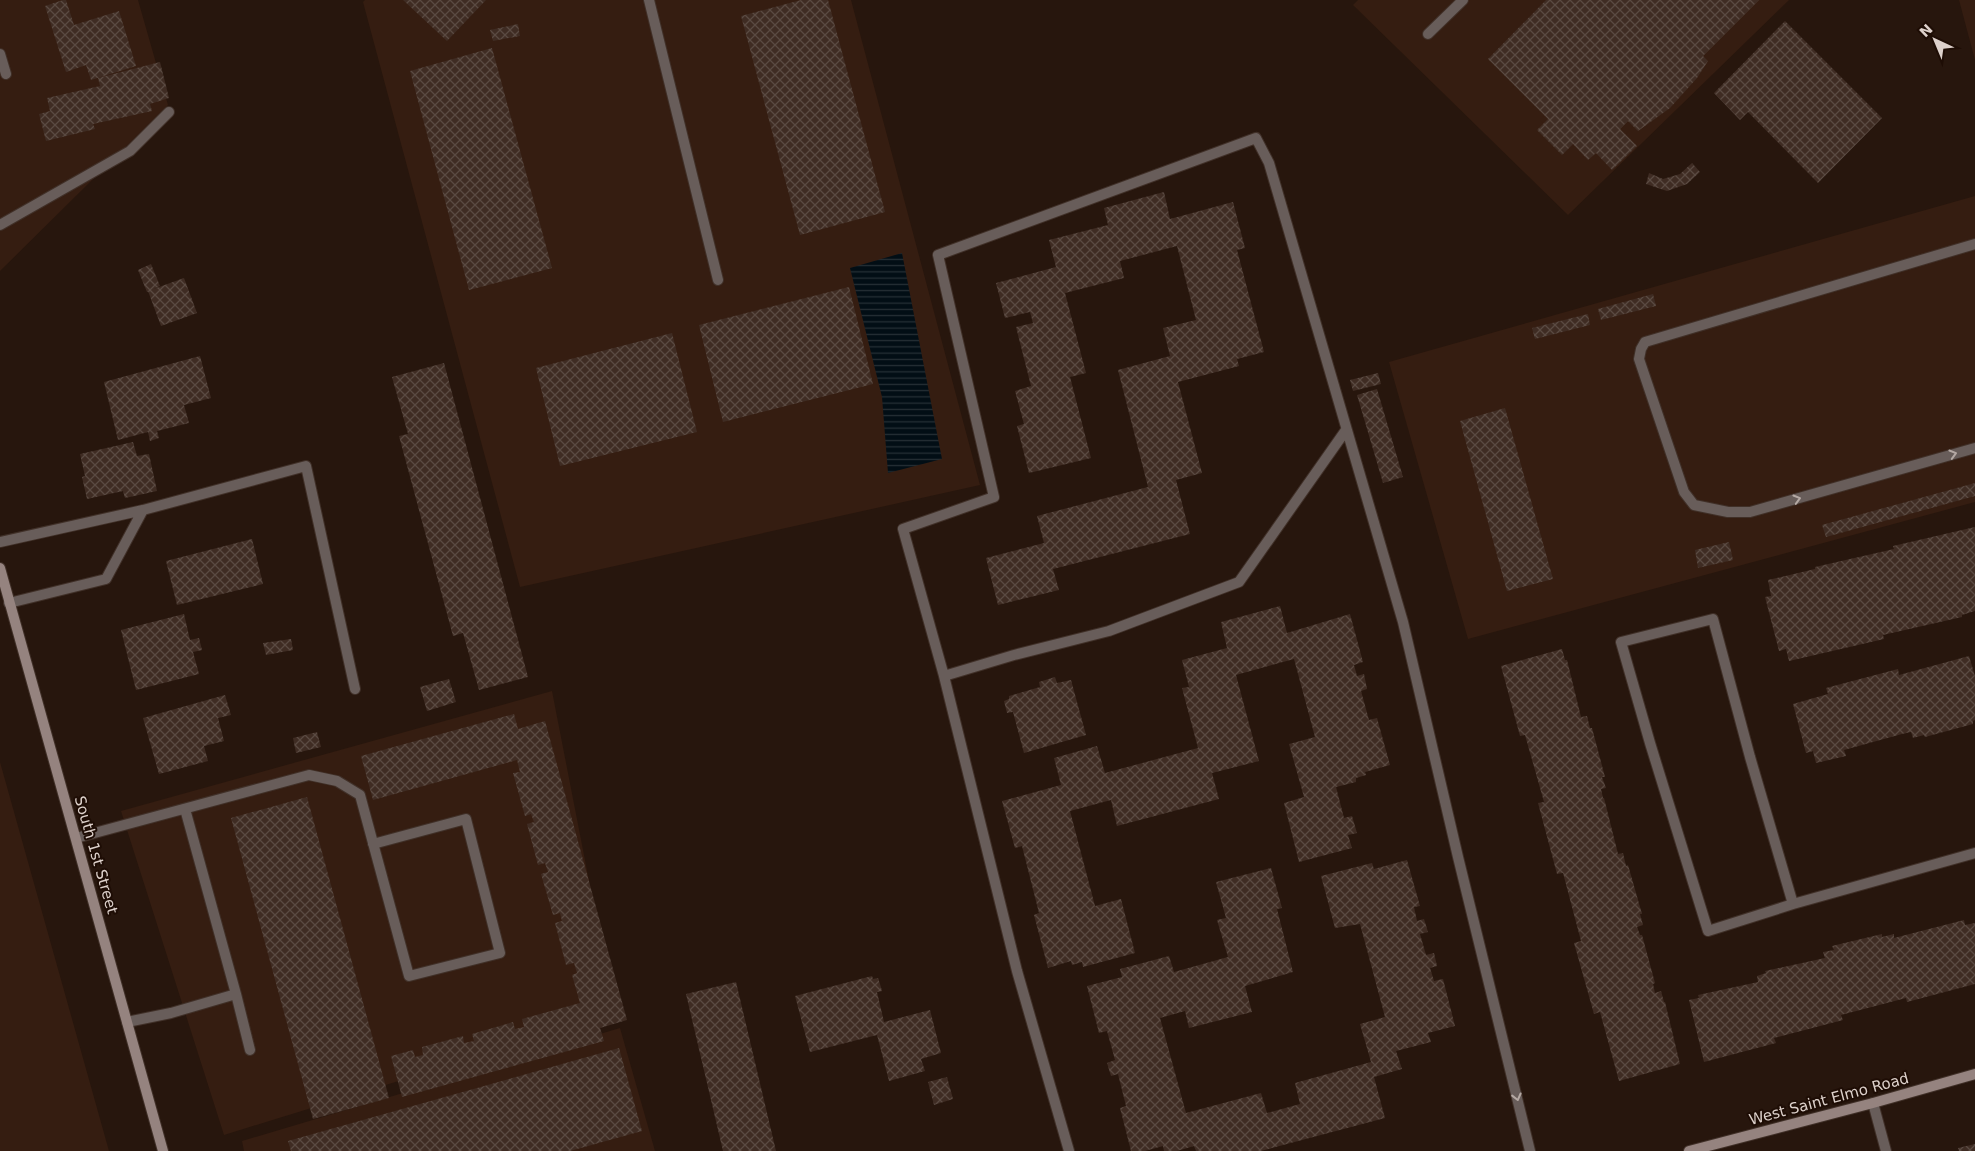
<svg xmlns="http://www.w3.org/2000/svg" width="1975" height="1151" viewBox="0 0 1975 1151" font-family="'DejaVu Sans',sans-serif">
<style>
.built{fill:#351d11}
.water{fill:url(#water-rules)}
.building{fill:url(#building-cross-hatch)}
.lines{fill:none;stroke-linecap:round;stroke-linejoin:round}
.lane-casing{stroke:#403028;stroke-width:12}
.street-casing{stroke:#403028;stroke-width:12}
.secondary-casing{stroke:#403028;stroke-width:12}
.lane{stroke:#685d5a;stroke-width:10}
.street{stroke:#685d5a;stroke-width:10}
.secondary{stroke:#95837f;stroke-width:10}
.oneway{stroke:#b4a8a3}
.labels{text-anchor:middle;stroke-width:4;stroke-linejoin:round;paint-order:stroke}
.street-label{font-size:15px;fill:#ddd1cb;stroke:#1e0d05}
</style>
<defs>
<pattern id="water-rules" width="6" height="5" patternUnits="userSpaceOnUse" patternTransform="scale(1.25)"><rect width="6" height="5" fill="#020e15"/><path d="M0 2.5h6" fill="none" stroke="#263036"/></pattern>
<pattern id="building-cross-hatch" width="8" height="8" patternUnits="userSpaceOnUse" patternTransform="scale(1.25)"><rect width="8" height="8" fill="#3f2c23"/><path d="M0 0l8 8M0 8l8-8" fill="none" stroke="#5a4a42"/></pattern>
</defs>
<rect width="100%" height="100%" fill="#27160d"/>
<path class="built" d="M0 0H138L168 105 0 271Z
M365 0H851L980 485 520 587 363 2Z
M1358 0H1789L1568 215 1353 5Z
M1959 0H1975V60Z
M1975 196V502L1468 639 1389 362Z
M552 691 615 1014 224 1135 121 811Z
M0 762 109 1151H0Z
M620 1028 655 1151H244L242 1141Z"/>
<path class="water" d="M902 253 942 459 888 473 882 397 850 268Z"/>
<path class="building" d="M63 0H66L74 25 119 11 136 66 91 80 86 65 66 72 45 6Z
M403 0H486L447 41Z
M801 0H828L885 212 800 235 741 16Z
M1546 0H1759L1703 56 1708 61 1697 78 1670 108 1638 131 1628 121 1620 129 1637 146 1612 170 1596 153 1588 160 1573 144 1562 155 1537 130 1548 119 1488 59Z
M1785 21 1882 118 1818 183 1748 112 1740 120 1714 93Z
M518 24 520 36 493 41 490 30Z
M492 48 552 268 469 290 410 71Z
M160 62 169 98 150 104 152 111 93 124 95 129 46 141 39 114 50 111 47 98 100 86 98 78Z
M1692 163 1700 172 1687 184 1667 191 1646 184 1649 173 1663 179 1680 174Z
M1164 192 1170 219 1233 202 1245 248 1237 250 1264 352 1237 359 1239 366 1178 382 1202 473 1176 480 1190 534 1053 569 1059 590 998 605 986 558 1044 543 1037 516 1148 487 1118 370 1170 356 1163 328 1196 320 1177 246 1120 261 1124 278 1065 293 1086 373 1070 377 1091 458 1029 473 1017 426 1024 424 1015 391 1031 386 1016 327 1033 323 1030 312 1005 318 996 283 1056 267 1049 240 1108 225 1104 208Z
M151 264 160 286 147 292 138 270Z
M184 278 197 313 161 326 148 291Z
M849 287 873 384 723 422 699 325Z
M1653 294 1656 306 1601 320 1598 309Z
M1588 314 1590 325 1535 339 1532 328Z
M672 333 697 432 560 466 536 368Z
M200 356 211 398 184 405 189 423 157 431 159 438 150 441 148 432 118 440 104 382Z
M444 363 528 677 479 690 463 633 453 636 399 436 408 434 392 377Z
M1378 373 1381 384 1353 391 1350 380Z
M1377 389 1403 477 1383 483 1357 395Z
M1505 408 1553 579 1507 591 1460 421Z
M133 442 137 456 149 454 157 491 125 498 123 491 87 499 82 477 85 476 80 454Z
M1975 483V496L1826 537 1822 525Z
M1975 527V611L1962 615V617L1883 635 1884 639 1789 661 1786 649 1779 651 1765 597 1771 596 1768 580 1815 569V567L1894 549 1893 546Z
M252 539 263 584 177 605 166 561Z
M1729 542 1733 560 1698 568 1695 550Z
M1280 606 1287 633 1350 614 1363 662 1354 665 1357 676 1364 674 1367 689 1361 691 1369 720 1377 718 1390 765 1365 772 1366 775 1356 778V782L1336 787 1344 818 1352 816 1357 833 1348 835 1352 848 1299 862 1284 803 1304 797 1289 744 1315 737 1294 659 1236 675 1259 761 1212 773 1219 799 1117 826 1111 800 1070 811 1095 906 1121 899 1135 953 1083 967 1082 962 1072 965 1071 961 1048 968 1034 915 1039 913 1022 846 1015 848 1002 801 1061 785 1054 758 1097 746 1105 773 1198 748 1182 688 1189 687 1182 660 1227 648 1221 622Z
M184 614 190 640 199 638 202 650 193 652 199 674 136 690 121 630Z
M291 639 293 650 266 655 263 643Z
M1562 649 1565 660H1567L1581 717 1587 716 1590 728H1592L1605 777H1602L1606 788 1601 789 1603 798H1604L1618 854 1623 853 1626 866 1628 865 1642 914H1640L1643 925 1637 927 1640 935H1642L1655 983 1653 984 1655 993 1661 991 1664 1002H1665L1680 1064 1619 1081 1600 1012 1594 1014 1574 943 1581 941 1563 873 1557 874 1538 803 1544 802 1525 735 1520 736 1501 666Z
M1969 656 1975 676V720L1973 721V724L1925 737 1924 735 1913 738 1911 732 1902 734 1844 750 1846 756 1816 763 1813 751 1806 753 1793 704 1828 694 1826 688 1898 669 1899 675Z
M1055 677 1057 683 1071 680 1086 735 1024 753 1013 712 1007 713 1004 701 1009 699V696L1040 687 1039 682Z
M449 679 456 702 427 711 420 687Z
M225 695 231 715 218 718 224 741 204 746 208 761 159 774 143 718Z
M514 714 518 729 545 721 627 1020 600 1028 604 1041 402 1097 391 1056 413 1050 415 1057 423 1055 422 1047 463 1036 464 1043 474 1041 472 1034 513 1022 515 1029 524 1027 522 1019 580 1003 572 975 577 973 574 963 566 965 555 923 562 921 560 913 553 915 541 874 548 872 545 863 538 865 527 824 534 822 531 814 525 816 513 773 520 772 517 760 373 800 361 756Z
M317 732 321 747 296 753 293 738Z
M307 797 389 1098 313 1119 231 818Z
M1407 860 1420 906 1414 907 1417 921 1424 919 1428 932 1420 934 1426 955 1434 953 1437 966 1430 968 1434 981 1443 979 1455 1026 1428 1033 1431 1042 1396 1051 1402 1069 1374 1077 1385 1118 1261 1151H1196L1194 1146 1177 1151H1164L1163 1146 1145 1151H1131L1120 1108 1126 1106 1118 1074 1111 1076 1107 1063 1115 1060 1107 1031 1099 1033 1087 986 1122 977 1120 969 1169 956 1174 972 1228 957 1217 920 1226 918 1216 882 1271 868 1282 908 1277 909 1293 972 1245 986 1252 1012 1189 1028 1185 1011 1160 1018 1186 1113 1261 1093 1267 1113 1300 1104 1295 1083 1371 1062 1360 1024 1385 1017 1360 924 1335 928 1321 876 1372 863 1374 869Z
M1964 920 1965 925 1975 923V984L1907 1002 1906 998 1841 1015 1843 1020 1774 1038 1776 1043 1704 1062 1689 1000 1699 998 1698 995 1758 982 1757 976 1766 973 1765 971 1825 958 1823 952 1834 950 1832 946 1882 934V937L1894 934V938Z
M872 976 873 979 878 978 880 984 882 991 877 992 884 1022 930 1010 941 1053 921 1059 925 1071 889 1081 877 1035 810 1052 795 996Z
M736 982 776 1151H723L686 994Z
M619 1048 642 1131 570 1151H291L288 1141Z
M947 1077 953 1099 934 1105 928 1082Z
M1975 1144V1151H1959L1958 1148Z"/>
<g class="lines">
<defs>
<path id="lane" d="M649 0 718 280
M1428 34 1463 0
M0 54 6 74
M0 225 130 151 169 112
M1975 244 1645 342 1641 349 1639 359 1684 492 1694 505 1728 512H1750L1975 448
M1346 430 1239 582 1109 631 1014 655 944 676 903 529 994 497 938 255 1256 138 1269 163 1403 622 1458 857 1530 1151
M0 542 143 510 306 466 355 689
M9 603 106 579 143 510
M944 676 1017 971 1069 1151
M76 838 309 775 337 781 360 795 409 976 500 953 466 819 373 844
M1793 904 1750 757 1713 619 1621 642 1650 743 1708 931 1793 904 1975 853
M236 994 250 1050
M127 1022 171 1013 236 994 185 809"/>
<path id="street" d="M1873 1103 1886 1151"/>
<path id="secondary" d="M0 568 163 1151
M1689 1151 1873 1103 1975 1074"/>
</defs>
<use href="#lane" class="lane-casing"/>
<use href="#street" class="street-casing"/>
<use href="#secondary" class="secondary-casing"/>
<use href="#lane" class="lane"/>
<use href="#street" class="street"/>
<use href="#secondary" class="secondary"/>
</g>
<defs><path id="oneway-chevron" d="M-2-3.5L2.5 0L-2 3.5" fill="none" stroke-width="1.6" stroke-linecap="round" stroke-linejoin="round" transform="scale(1.25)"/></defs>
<g class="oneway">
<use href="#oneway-chevron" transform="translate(1953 454) rotate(-16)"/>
<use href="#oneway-chevron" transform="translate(1797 499) rotate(-16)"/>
<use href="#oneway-chevron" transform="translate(1517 1097) rotate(76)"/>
</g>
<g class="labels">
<g class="street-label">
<text transform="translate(96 855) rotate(74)" y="5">South 1st Street</text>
<text transform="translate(1829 1099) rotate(-15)" y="5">West Saint Elmo Road</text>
</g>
</g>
<g transform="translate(1935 40) rotate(316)" stroke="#1e0d05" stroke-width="4" paint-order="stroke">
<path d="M0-4L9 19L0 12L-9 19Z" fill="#ddd1cb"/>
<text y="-8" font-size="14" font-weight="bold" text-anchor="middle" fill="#ddd1cb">N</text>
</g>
</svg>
